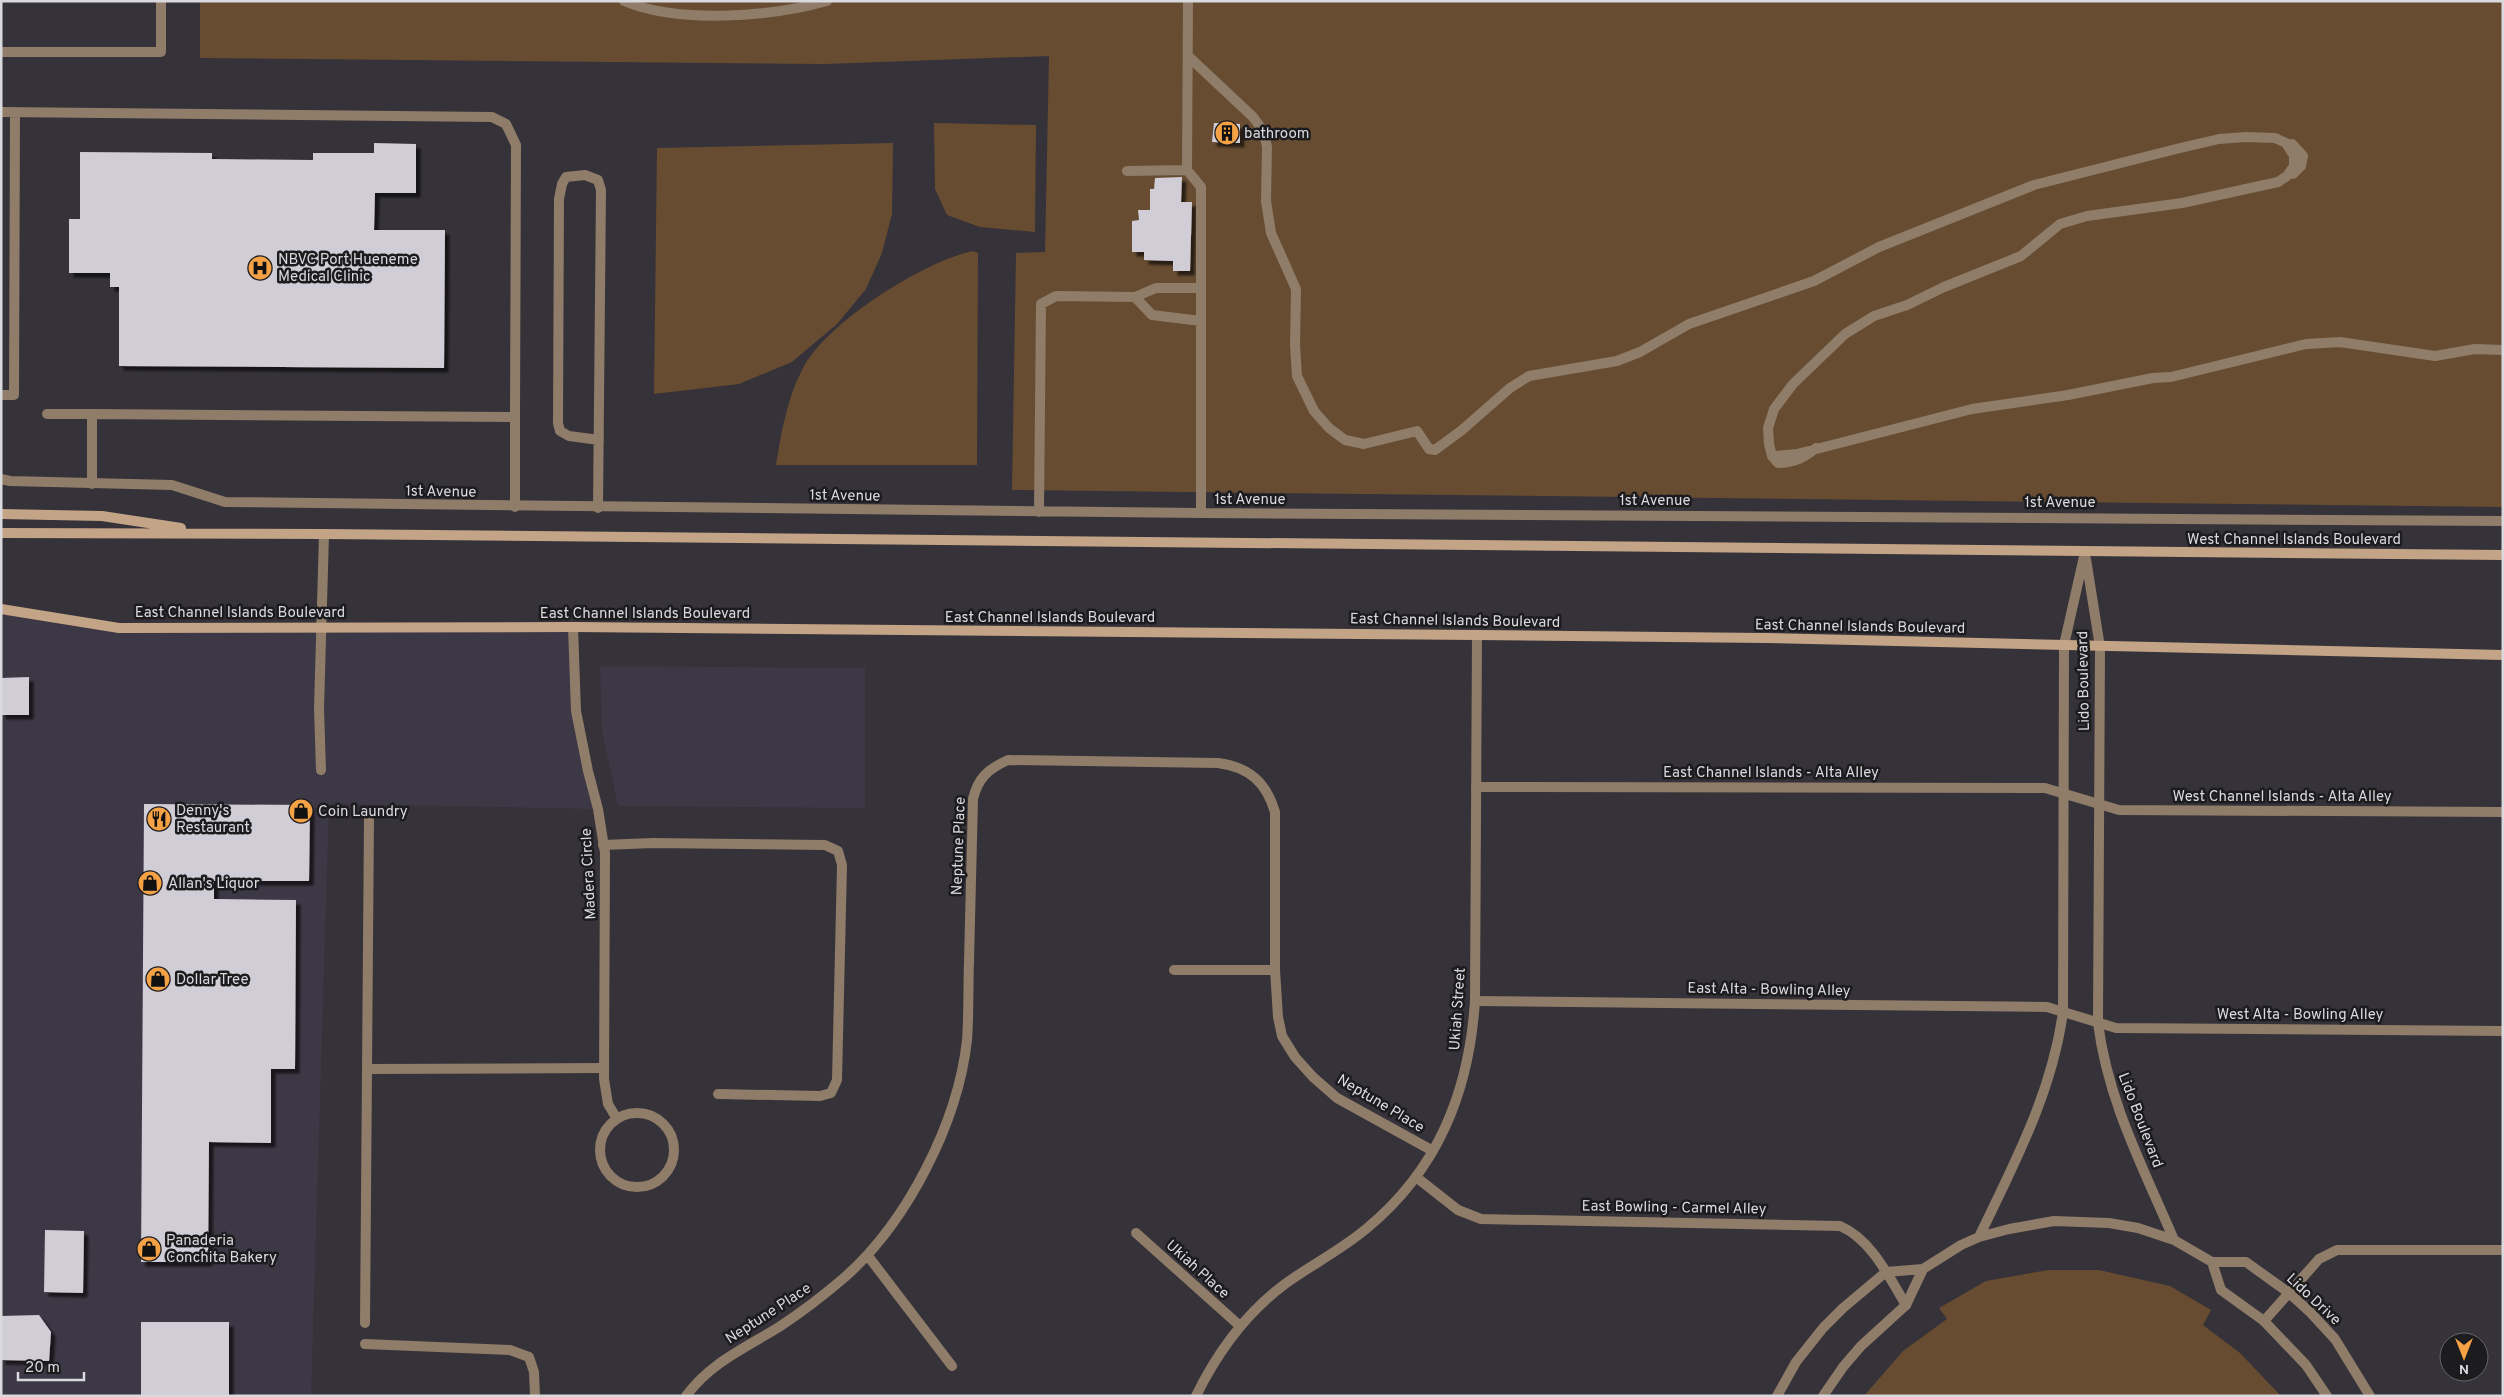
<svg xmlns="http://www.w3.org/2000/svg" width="2504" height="1397" viewBox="0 0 2504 1397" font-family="Overpass,sans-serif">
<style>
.built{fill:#3d3845}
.green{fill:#674c31}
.building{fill:#d0cdd6;filter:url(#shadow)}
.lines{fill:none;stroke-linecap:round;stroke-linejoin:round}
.lane{stroke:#8f7c69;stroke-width:10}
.street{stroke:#8f7c69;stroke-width:10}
.secondary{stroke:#c3a486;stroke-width:10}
.labels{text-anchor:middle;stroke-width:5;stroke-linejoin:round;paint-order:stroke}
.poi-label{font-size:15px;fill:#dad9dd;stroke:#1c1b1e;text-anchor:start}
.street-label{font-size:15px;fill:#dad9dd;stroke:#1c1b1e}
</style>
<defs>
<filter id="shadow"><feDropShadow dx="4.5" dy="4.5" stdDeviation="1" flood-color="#0009"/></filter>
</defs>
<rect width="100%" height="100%" fill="#353239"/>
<path class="built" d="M1 609 119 628 573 627 576 711 598 809 329 804 311 1396H1Z
M600 666 865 668V808L618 806 602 731Z"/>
<path class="green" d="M200 1H2503V507L1012 490 1016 253 1045 252 1049 56 825 64 200 58Z
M934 123 1036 125 1035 232 980 227 947 215 935 189Z
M893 143 892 214 882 253 866 289 837 324 792 362 739 384 654 394 657 148Z
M973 251 978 253 977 465H776C781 433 787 399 802 370 824 324 924 261 973 251Z
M2048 1270H2099L2170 1286 2211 1310 2203 1325 2240 1353 2281 1396H1864L1903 1351 1947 1319 1939 1308 1986 1281Z"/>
<path class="building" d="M1214 123 1240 124V143L1212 142Z
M374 143 416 144V193H375L374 230H445L444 368 119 366V287H110V273H69V219H80V152L212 153V159L313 160V153H374Z
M1182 177 1181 202H1192L1190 271H1173V261L1144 260V252H1132V221L1139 220 1138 210H1150V189H1154L1155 178Z
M29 677V715H1V678Z
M144 804 310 805 309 881H214V899L296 900 295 1069H271V1143L209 1142 208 1262H141Z
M45 1230 84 1231 83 1293 44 1292Z
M39 1315 51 1332 49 1361 1 1360V1316Z
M141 1322H229V1396H141Z"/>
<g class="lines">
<path class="lane" d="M624 1C678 24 770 17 827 1
M1 52H161V1
M1188 56 1253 117 1264 132 1267 147 1266 201 1271 233 1296 289 1295 345 1297 376 1314 411 1329 428 1345 440 1364 444 1417 431 1429 449 1435 450 1462 430 1510 388 1529 376 1617 361 1640 352 1689 324 1814 281 1879 247 2034 185 2176 149 2219 139 2246 137 2275 138 2286 143 2294 156V166L2287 176 2278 182 2182 203 2087 216 2060 224 2021 256 1944 287 1907 305 1874 316 1845 334 1793 384 1774 409 1768 428 1769 444 1772 456 1778 463C1794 463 1804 458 1816 448
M1 112 492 117 506 124 516 145 515 417
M2292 144 2303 156 2301 166 2293 174
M1 395H14L15 112
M47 414H92
M1776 456 1797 454 1972 409 2068 395 2153 378 2171 377 2306 344 2340 342 2435 356 2475 349 2503 350
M92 484V414L515 417V507
M598 508 601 190 598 180 585 175 566 177 562 184 559 199 558 423 560 431 569 436 599 440
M321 770 319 708 324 534
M1476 787 2045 788 2119 810 2503 812
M603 845 653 843 825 845 838 851 842 865 837 1080 831 1093 820 1096 718 1094
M1475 1001 2047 1007 2116 1028 2503 1031
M367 1069 604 1068
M1416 1177 1458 1210 1481 1219 1840 1226C1871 1239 1889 1277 1906 1305
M2264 1321 2319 1259 2337 1250H2503
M365 1323 369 817
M365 1344 510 1350 529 1357 534 1372 535 1396"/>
<path class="street" d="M1187 170 1188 1
M1127 171 1187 170 1201 187V513
M1135 297 1152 315 1201 321
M1 479 10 481 172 485 225 502 1201 513 2503 521
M1039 512 1041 304 1056 296 1135 297 1156 288H1201
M2086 559 2100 647 2098 1023C2108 1102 2143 1167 2174 1240
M573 627 576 711 588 771 598 809 605 853 604 1079 608 1104 617 1119
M1174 970H1275
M600 1150a37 37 0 1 1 74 0a37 37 0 1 1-74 0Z
M1136 1233 1240 1326
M1979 1237C2014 1164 2052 1093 2063 1012L2064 645 2085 552
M868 1256 952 1366
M2212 1262 2221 1290 2264 1321 2306 1365 2327 1396
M686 1396C710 1363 745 1348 779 1327 802 1312 824 1295 845 1277 907 1222 958 1123 967 1040 969 1014 968 987 969 961 970 907 972 853 973 799 978 778 988 769 1008 760L1218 763C1249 767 1266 782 1275 812V970L1278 1017 1282 1036 1295 1057 1313 1077 1337 1098 1433 1151
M1196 1396C1217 1353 1246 1313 1285 1284 1311 1265 1341 1250 1366 1229 1438 1170 1469 1092 1475 1001L1477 635
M1777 1396 1796 1362 1823 1328 1843 1308 1886 1272 1923 1269 1961 1245 1979 1237 2009 1229 2054 1221 2109 1223 2138 1228 2174 1240 2212 1262H2246L2289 1293 2310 1312 2335 1339 2370 1396
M1823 1396 1843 1367 1861 1346 1906 1305 1923 1269"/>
<path class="secondary" d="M1 514 102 516 181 528
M1 533 324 534 2503 555
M1 609 119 628 573 627 1477 635 1765 638 2503 655"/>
</g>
<defs>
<symbol id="building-disc" viewBox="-11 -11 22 22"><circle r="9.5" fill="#f5a246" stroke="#1c1b1e"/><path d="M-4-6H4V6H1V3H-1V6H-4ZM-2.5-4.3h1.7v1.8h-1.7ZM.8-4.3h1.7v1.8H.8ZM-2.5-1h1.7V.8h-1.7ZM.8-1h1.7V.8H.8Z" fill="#111"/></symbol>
<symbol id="hospital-disc" viewBox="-11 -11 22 22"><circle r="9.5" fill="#f5a246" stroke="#1c1b1e"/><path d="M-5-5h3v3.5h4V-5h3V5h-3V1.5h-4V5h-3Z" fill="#111"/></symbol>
<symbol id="shop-disc" viewBox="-11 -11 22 22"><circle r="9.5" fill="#f5a246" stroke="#1c1b1e"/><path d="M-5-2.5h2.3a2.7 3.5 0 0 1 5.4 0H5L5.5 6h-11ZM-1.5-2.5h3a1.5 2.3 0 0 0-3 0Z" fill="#111"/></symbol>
<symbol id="restaurant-disc" viewBox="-11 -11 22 22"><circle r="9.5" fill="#f5a246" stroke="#1c1b1e"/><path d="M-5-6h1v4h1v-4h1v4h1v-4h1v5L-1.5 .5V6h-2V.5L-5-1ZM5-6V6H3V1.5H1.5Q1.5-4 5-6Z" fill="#111"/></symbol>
</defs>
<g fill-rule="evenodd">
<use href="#building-disc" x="1213" y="119" width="28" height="28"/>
<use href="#hospital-disc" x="246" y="254" width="28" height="28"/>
<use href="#shop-disc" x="287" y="797" width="28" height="28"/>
<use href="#restaurant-disc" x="145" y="805" width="28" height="28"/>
<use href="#shop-disc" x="136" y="869" width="28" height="28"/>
<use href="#shop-disc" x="144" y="965" width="28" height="28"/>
<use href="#shop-disc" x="135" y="1235" width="28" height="28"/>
</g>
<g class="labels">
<g class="poi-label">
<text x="1244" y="138">bathroom</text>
<text x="278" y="264">NBVC Port Hueneme<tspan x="278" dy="17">Medical Clinic</tspan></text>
<text x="176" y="815">Denny's<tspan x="176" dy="17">Restaurant</tspan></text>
<text x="318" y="816">Coin Laundry</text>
<text x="168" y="888">Allan's Liquor</text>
<text x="176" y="984">Dollar Tree</text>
<text x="166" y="1245">Panaderia<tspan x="166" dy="17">Conchita Bakery</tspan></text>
</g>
<g class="street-label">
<text transform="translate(441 491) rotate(1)" y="5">1st Avenue</text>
<text transform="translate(845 495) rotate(1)" y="5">1st Avenue</text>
<text x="1250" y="504">1st Avenue</text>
<text x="1655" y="505">1st Avenue</text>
<text x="2060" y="507">1st Avenue</text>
<text x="2294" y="544">West Channel Islands Boulevard</text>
<text x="240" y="617">East Channel Islands Boulevard</text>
<text x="645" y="618">East Channel Islands Boulevard</text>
<text x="1050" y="622">East Channel Islands Boulevard</text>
<text transform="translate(1455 620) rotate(1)" y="5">East Channel Islands Boulevard</text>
<text transform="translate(1860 626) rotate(1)" y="5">East Channel Islands Boulevard</text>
<text transform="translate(2083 681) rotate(-91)" y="5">Lido Boulevard</text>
<text x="1771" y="777">East Channel Islands - Alta Alley</text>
<text x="2282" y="801">West Channel Islands - Alta Alley</text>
<text transform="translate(958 846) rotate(-88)" y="5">Neptune Place</text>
<text transform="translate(588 874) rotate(-93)" y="5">Madera Circle</text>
<text transform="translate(1769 989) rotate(1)" y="5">East Alta - Bowling Alley</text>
<text transform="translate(1457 1009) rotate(-86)" y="5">Ukiah Street</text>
<text x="2300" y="1019">West Alta - Bowling Alley</text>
<text transform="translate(1381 1103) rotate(31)" y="5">Neptune Place</text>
<text transform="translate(2141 1120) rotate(69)" y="5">Lido Boulevard</text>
<text transform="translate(1674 1207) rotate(1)" y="5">East Bowling - Carmel Alley</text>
<text transform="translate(1198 1269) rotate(42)" y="5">Ukiah Place</text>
<text transform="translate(2314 1299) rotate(43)" y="5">Lido Drive</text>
<text transform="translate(768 1313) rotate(-33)" y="5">Neptune Place</text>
</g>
</g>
<rect width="2504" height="1397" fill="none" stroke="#dad9dd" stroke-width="5"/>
<g transform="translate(2464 1357) rotate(180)"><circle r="24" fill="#1c1b1e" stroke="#68676a"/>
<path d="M0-4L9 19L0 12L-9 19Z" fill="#f5a246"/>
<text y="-8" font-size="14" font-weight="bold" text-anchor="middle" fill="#dad9dd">N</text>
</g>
<path d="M18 1372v8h66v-8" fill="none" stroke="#dad9dd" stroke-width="2.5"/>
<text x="25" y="1372" font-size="15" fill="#dad9dd" stroke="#1c1b1e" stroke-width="4" paint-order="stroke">20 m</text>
</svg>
